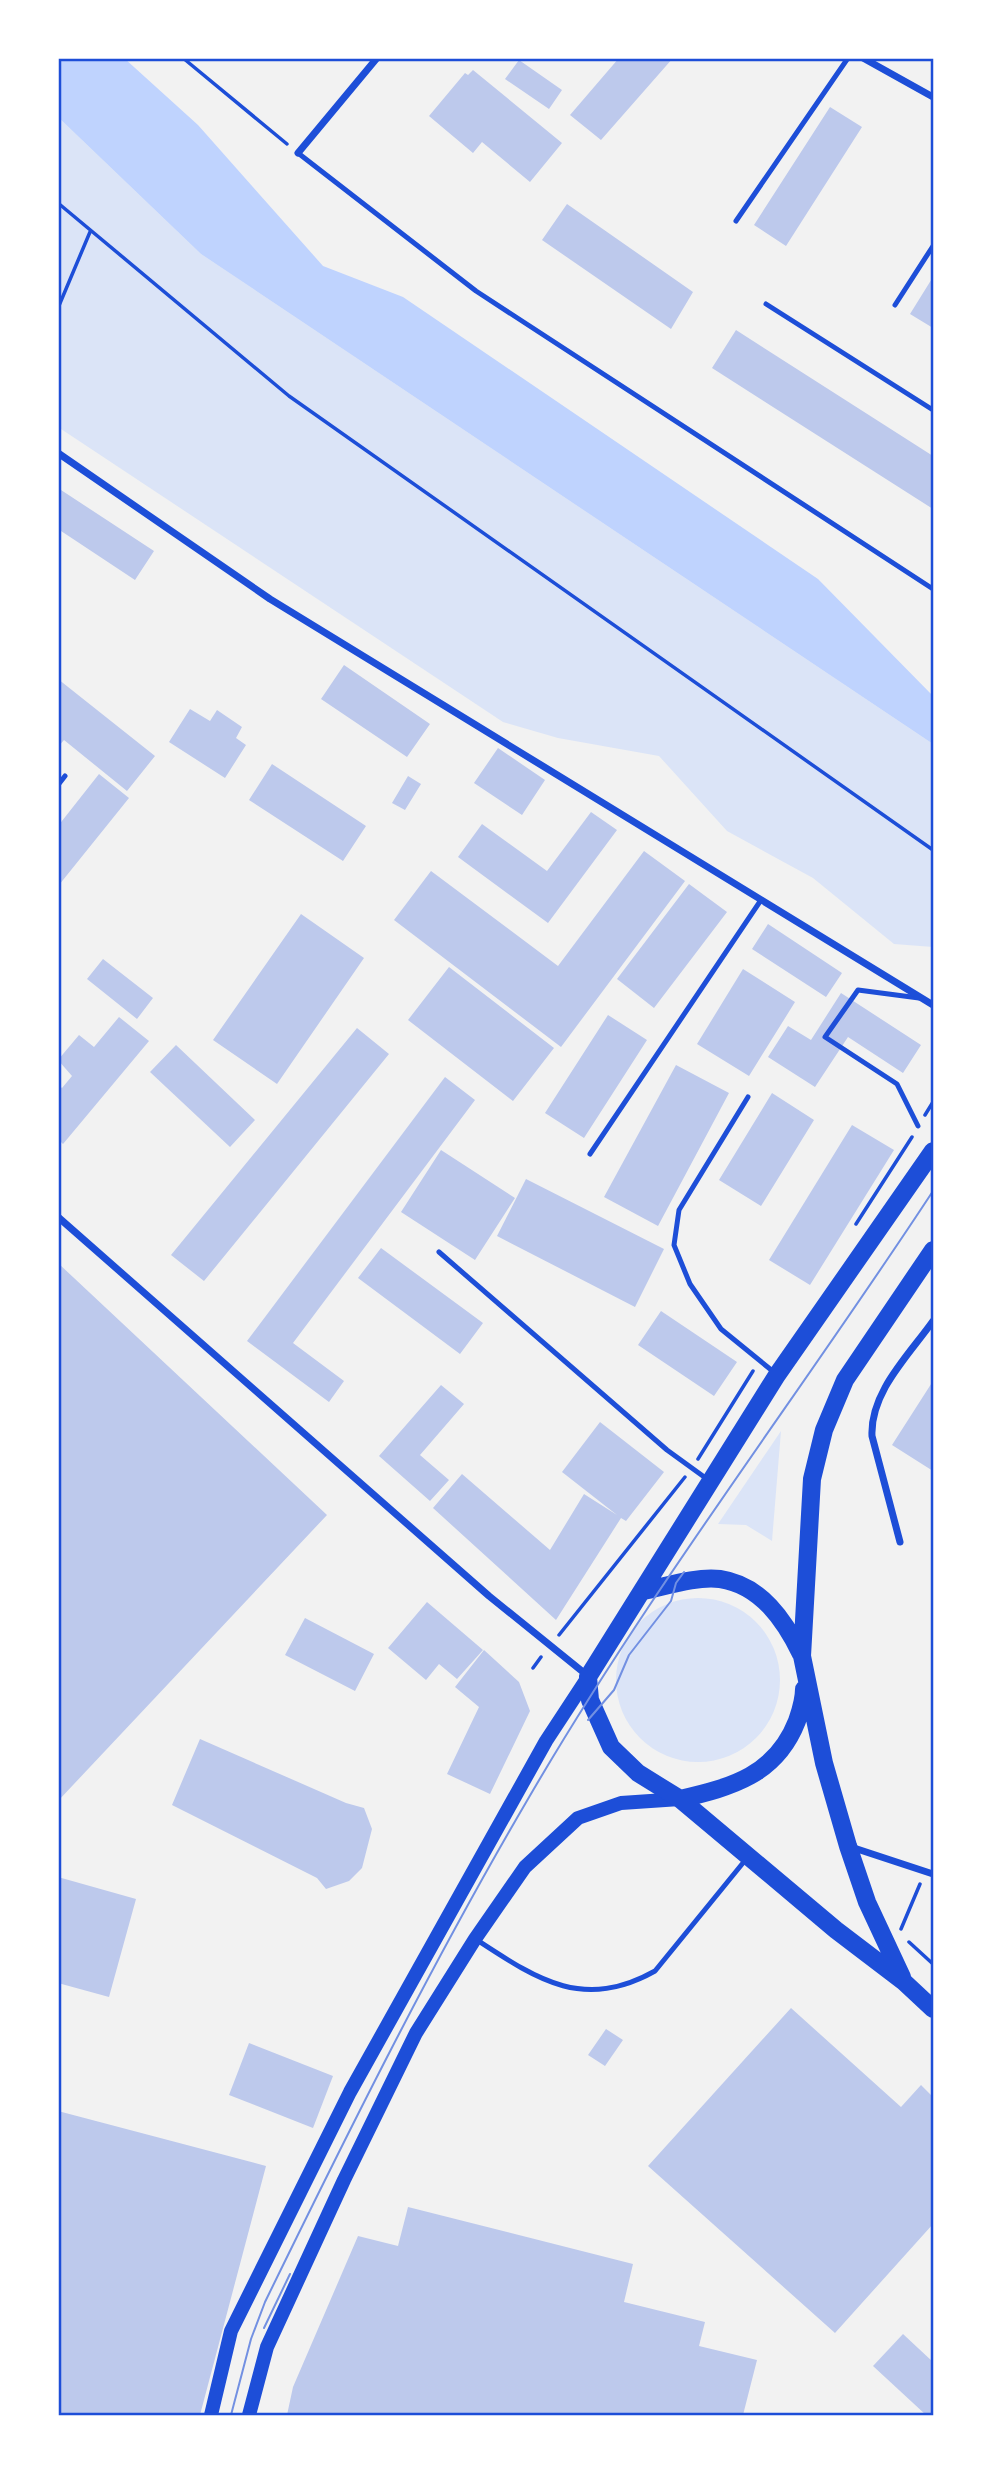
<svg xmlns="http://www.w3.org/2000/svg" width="991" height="2473" viewBox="0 0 991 2473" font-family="'Nunito Sans',sans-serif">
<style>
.green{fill:#dbe4f7}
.water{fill:#bfd3fe}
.building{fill:#bdc9ec}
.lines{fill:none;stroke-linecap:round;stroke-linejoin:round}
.path{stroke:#1d4ed8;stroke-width:3.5}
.service{stroke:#1d4ed8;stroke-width:5}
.minor{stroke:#1d4ed8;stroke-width:7}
.secondary{stroke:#1d4ed8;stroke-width:14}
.primary{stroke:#1d4ed8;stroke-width:18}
.tram{stroke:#7290e2;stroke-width:2}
.neatline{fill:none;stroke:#1d4ed8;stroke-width:2.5}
</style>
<rect width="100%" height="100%" fill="#f2f2f2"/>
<path class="green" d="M58 117 201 254 933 744V947L894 944 813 878 727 831 659 756 558 738 503 722 58 427Z
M781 1431 772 1541 746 1525 718 1524Z
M616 1680a82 82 0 1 1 164 0a82 82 0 1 1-164 0Z"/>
<path class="water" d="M58 58H124L198 125 323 266 403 297 818 579 933 696V744L201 254 58 117Z"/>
<path class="building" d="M619 58H673L601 140 570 115Z
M519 60 562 90 549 109 505 79Z
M473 70 562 143 530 182 482 142 473 153 429 116 465 73 468 75Z
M830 107 862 127 786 246 754 225Z
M567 204 693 292 671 329 542 240Z
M933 277V328L910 314Z
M736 330 933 456V509L712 368Z
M61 490 154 551 135 580 58 529V494Z
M344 665 430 724 407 757 321 699Z
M58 679 155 756 127 791 64 740 58 747Z
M190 709 210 721 217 710 242 727 236 738 246 745 225 778 169 742Z
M498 748 545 780 522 815 474 783Z
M272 764 366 826 343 861 249 800Z
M99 774 129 798 59 885 58 826Z
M408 776 421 784 405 810 392 803Z
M591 812 617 830 548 923 458 857 482 824 547 871Z
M644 851 685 881 561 1047 394 920 431 871 558 966Z
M689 884 727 912 654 1008 617 979Z
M301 914 364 958 277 1084 213 1040Z
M768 924 842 973 826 997 752 949Z
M103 959 153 998 137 1019 87 979Z
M449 967 554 1048 513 1101 408 1020Z
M743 969 795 1002 749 1076 697 1044Z
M841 993 921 1045 903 1073 848 1037 815 1087 768 1057 788 1026 811 1040Z
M608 1015 647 1040 584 1138 545 1113Z
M119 1017 149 1041 63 1144 58 1139V1085L62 1088 72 1076 58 1060 79 1035 94 1047Z
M357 1028 389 1054 204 1281 171 1255Z
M176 1045 255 1120 230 1147 150 1072Z
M676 1065 729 1093 658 1226 604 1197Z
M445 1077 475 1100 293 1343 344 1381 329 1402 247 1341Z
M772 1093 814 1120 761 1206 719 1180Z
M852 1125 894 1150 810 1285 769 1260Z
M441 1150 515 1198 475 1260 401 1212Z
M526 1179 664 1249 635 1307 497 1236Z
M381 1248 483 1323 460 1354 358 1278Z
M58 1263 327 1515 58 1801Z
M661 1311 737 1362 714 1396 638 1345Z
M933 1381V1471L892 1445Z
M441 1385 464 1404 420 1455 449 1480 430 1501 379 1456Z
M600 1422 664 1472 626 1521 621 1518 556 1620 433 1508 462 1474 550 1550 584 1494 617 1515 562 1472Z
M427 1602 483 1650 457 1679 439 1664 426 1680 388 1648Z
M305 1618 374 1654 355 1691 285 1655Z
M484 1650 519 1682 530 1711 490 1794 447 1774 479 1707 455 1687Z
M200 1739 346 1803 364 1808 372 1829 362 1868 349 1881 326 1889 317 1878 172 1805Z
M58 1877 136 1899 109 1997 58 1983Z
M791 2008 901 2107 921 2085 933 2097V2224L835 2333 648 2166Z
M606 2029 623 2040 605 2066 588 2055Z
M249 2043 333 2076 313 2128 229 2095Z
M58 2111 266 2166 200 2415H58Z
M408 2207 633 2264 624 2302 705 2322 699 2346 757 2360 743 2415H287L293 2387 358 2236 398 2246Z
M903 2334 933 2362V2415H926L873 2366Z"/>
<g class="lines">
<path class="path" d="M183 58 287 144
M58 203 289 396 933 850
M58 308 90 232
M925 1115 933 1102
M856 1224 912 1137
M698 1459 753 1371
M559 1635 685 1477
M533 1668 541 1657
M901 1929 920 1884
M909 1942 933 1964"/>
<path class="service" d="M298 153 476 291 933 589
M736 221 848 58
M766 304 933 410
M895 305 933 246
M58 785 65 776
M748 1097 679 1210 674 1245 690 1284 721 1329 775 1373
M918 1126 897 1084 825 1037 858 990 919 998
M590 1154 761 900
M439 1252 667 1450 707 1479
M477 1940C538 1980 584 2011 655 1971L747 1858"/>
<path class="minor" d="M863 58 933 97
M298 153 377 58
M58 453 270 599 933 1005
M58 1217 489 1596 588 1676
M900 1542 872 1436C870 1392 909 1355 933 1321
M851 1847 933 1874"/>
<path class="secondary" d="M211 2415 231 2331 350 2092 546 1741 588 1677
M249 2415 267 2347 344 2180 416 2033 475 1939 525 1867 578 1818 621 1803 680 1799"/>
<path class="primary" d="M933 1151 777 1375 588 1677 590 1700 611 1747 638 1773 680 1799 836 1930 903 1981 933 2009
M644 1591C667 1586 697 1576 720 1579 761 1585 785 1621 801 1654
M680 1799C732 1787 776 1775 797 1721 801 1709 804 1701 804 1689
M902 1977 867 1902 848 1846 824 1763 802 1656 812 1479 824 1430 845 1380 933 1250"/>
<path class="tram" d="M588 1720 614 1690 629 1655 671 1601 676 1583 684 1572
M264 2328 290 2274
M231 2415 251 2339 265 2302C348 2132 432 1963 528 1799 650 1589 800 1394 933 1191"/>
</g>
<rect width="991" height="2473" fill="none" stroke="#ffffff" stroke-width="119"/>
<rect x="60" y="60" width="872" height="2354" class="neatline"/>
</svg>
